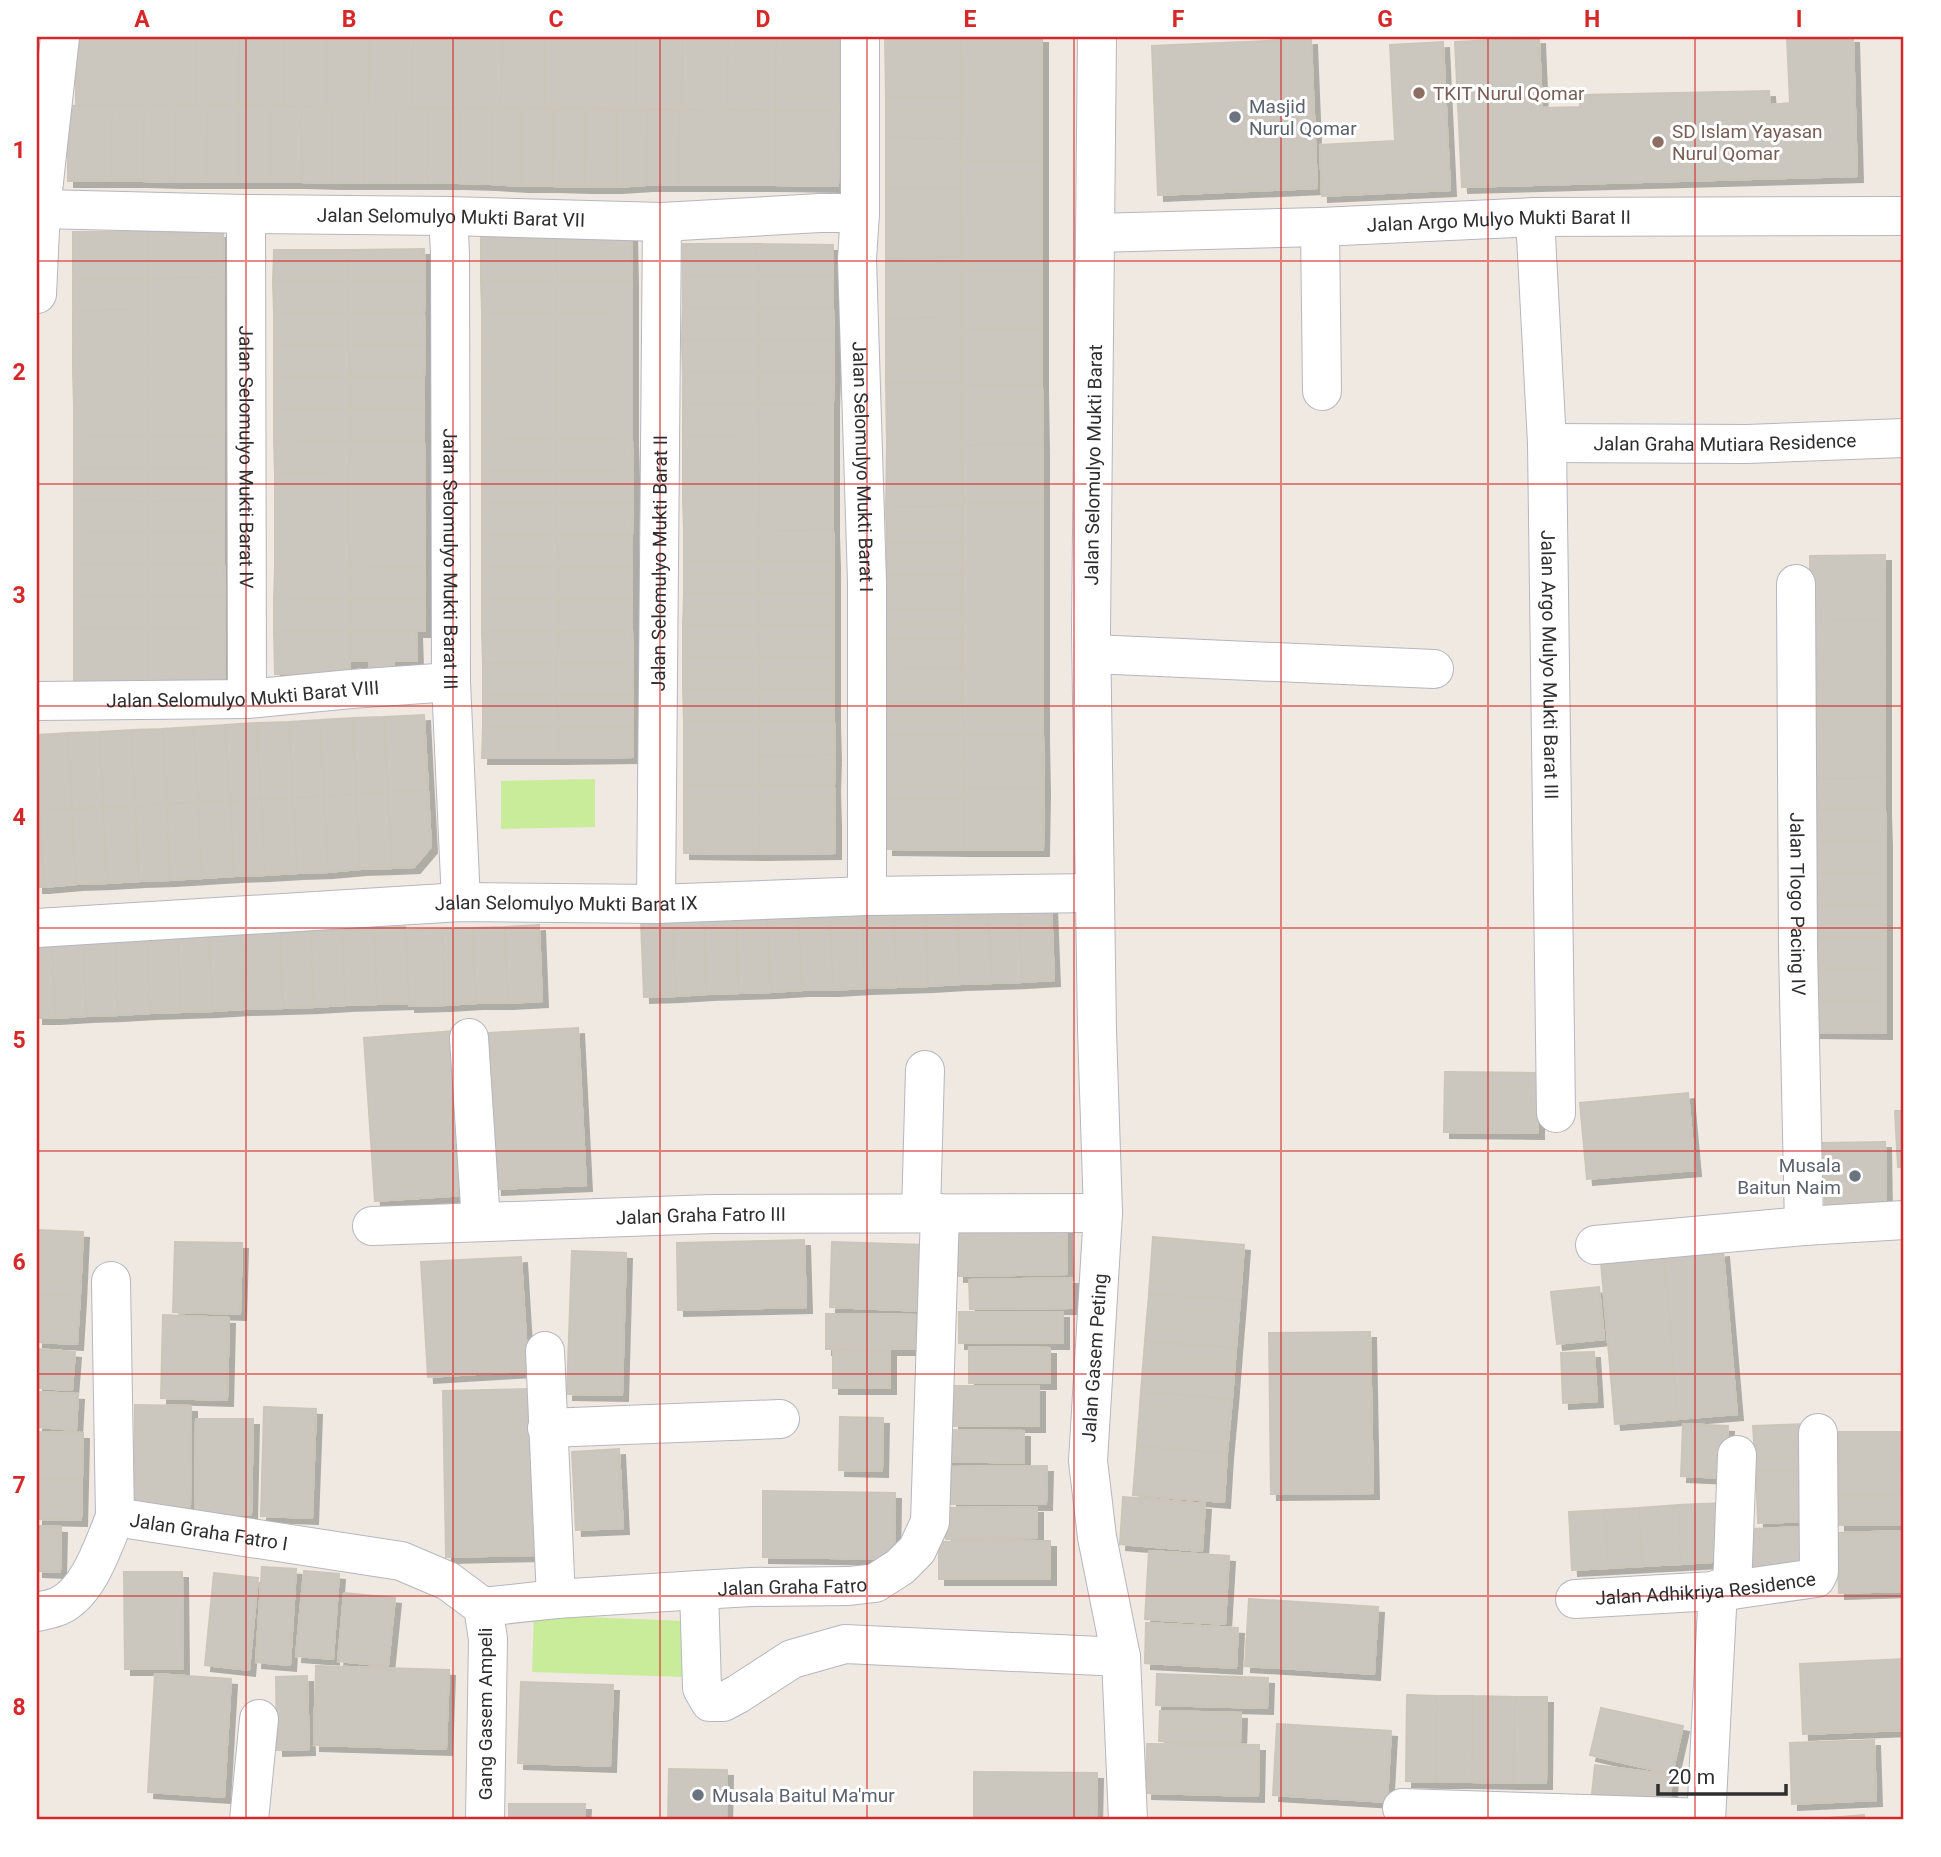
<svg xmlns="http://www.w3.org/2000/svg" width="1941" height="1857" viewBox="0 0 1941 1857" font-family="Roboto,sans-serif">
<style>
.pitch{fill:#c9ec9a}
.building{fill:#cbc7bf;stroke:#cbc5ba;stroke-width:2;filter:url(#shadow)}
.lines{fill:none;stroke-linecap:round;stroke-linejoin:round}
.minor-casing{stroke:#b4b7c1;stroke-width:40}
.minor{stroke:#fff;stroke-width:38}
.grid{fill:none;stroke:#d62828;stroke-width:2;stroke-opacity:0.55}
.education-dot{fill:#8d6e63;stroke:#fff;stroke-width:2.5}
.worship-dot{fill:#6b7280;stroke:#fff;stroke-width:2.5}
.labels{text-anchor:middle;stroke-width:6;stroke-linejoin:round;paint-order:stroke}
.education-label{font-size:19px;fill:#785e54;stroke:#fff;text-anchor:start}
.worship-label{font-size:19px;fill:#5b616d;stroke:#fff;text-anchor:start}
.street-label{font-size:19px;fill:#2e2e2e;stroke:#fff}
.neatline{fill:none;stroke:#d62828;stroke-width:2.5}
.grid-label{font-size:23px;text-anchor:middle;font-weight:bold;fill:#d62828}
</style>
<defs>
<filter id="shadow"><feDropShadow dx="6" dy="6" stdDeviation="0" flood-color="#0004"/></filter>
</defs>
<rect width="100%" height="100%" fill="#efe9e1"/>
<path class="pitch" d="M595 779V827L501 829V781Z
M534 1615 687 1621 685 1677 532 1672Z"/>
<path class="building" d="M76 37H144V106H76Z
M144 37H195V106H144Z
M195 37H239L238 106H195Z
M239 37H284V106H238Z
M284 37H326V107L284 106Z
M326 37H370L369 107H326Z
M370 37H413L412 107H369Z
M413 37H464V108L412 107Z
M464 37H502L501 108H464Z
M502 37H545V108H501Z
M545 37H592V108H545Z
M592 37H637V109L592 108Z
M637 37H683L682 109H637Z
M683 37H728L727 109H682Z
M728 37H776L775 110 727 109Z
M776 37H839V110H775Z
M885 37H961V98L886 97Z
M961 37H1042V93H962Z
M1787 37H1853L1857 176 1462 187 1455 42 1539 38 1542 108 1580 107V95L1769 91 1770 105 1790 103Z
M1311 39 1317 188 1158 195 1152 46Z
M1443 42 1450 190 1322 196 1320 145 1395 141 1390 45Z
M962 93H1042V161H961Z
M886 97 961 98V139L886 138Z
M112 105 144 106 143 181H111Z
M112 105 111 181H68V106Z
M144 106H175V182L143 181Z
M175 106H207L206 182H175Z
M207 106H238V182H206Z
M238 106H270V182H238Z
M270 106 301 107 302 182H270Z
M301 107H333V183L302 182Z
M333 107H365L364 183H333Z
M365 107H397L396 183H364Z
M397 107 428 108 427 183H396Z
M428 108H460L459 183H427Z
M460 108H491V184L459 183Z
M491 108H522V186L491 184Z
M522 108H545L554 110 553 186H522Z
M586 108 617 111V187H585Z
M586 108 585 187 553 186 554 110Z
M712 109 744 110V185H712Z
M712 109V185H678L679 110Z
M647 110H679L678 185H646Z
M647 110 646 185 617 187V111Z
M744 110H775V185H744Z
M775 110H839L838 186 775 185Z
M886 138 961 139V188H886Z
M961 161H1042V219H961Z
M886 188H961L962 257 886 258Z
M961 219H1042V270H962Z
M556 231H631L632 281H557Z
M556 231 557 281H481V232Z
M73 232H148V278H73Z
M148 232H223L224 277 148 278Z
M683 244H757L758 276H683Z
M757 244 833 245V276H758Z
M424 249 425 281H349V250Z
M274 250H349V281L273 282Z
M962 257V317L886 318V258Z
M962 270H1042V330H962Z
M683 276H758V308H683Z
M758 276H833V308H758Z
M224 277V309H149L148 278Z
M73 278H148L149 309 73 310Z
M349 281V313H274L273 282Z
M349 281H425L424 313H349Z
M481 281H557V313H482Z
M557 281H632V312L557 313Z
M683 308H758V340H682Z
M758 308H833L834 340H758Z
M149 309V341H73V310Z
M149 309H224V341H149Z
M632 312V344H556L557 313Z
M274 313H349V345H274Z
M349 313H424L425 345H349Z
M482 313H557L556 344H482Z
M962 317V382H886V318Z
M962 330H1042V386H962Z
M682 340H758V372H683Z
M758 340H834V372H758Z
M73 341H149V373H73Z
M149 341H224V373H149Z
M482 344H556L557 376H482Z
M556 344H632V376H557Z
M274 345H349L350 377H274Z
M349 345H425L424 377H350Z
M683 372H758V404H683Z
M758 372H834L833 403 758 404Z
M73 373H149V405H74Z
M149 373H224V405H149Z
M482 376H557V408H482Z
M557 376H632V408H557Z
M274 377H350V409H274Z
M350 377H424V409H350Z
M886 382H962V445H887Z
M962 386H1042L1043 444 962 445Z
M833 403V435H759L758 404Z
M683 404H758L759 435 683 436Z
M74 405H149V436L74 437Z
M149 405H224V436H149Z
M482 408H557V439L482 440Z
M557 408H632V440L557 439Z
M274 409H350V441L274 440Z
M350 409H424V441H350Z
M759 435H833V467H759Z
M759 435V467H683V436Z
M149 436H224V469L149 468Z
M149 436V468H74V437Z
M557 439 632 440 633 472 557 471Z
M557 439V471H482V440Z
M274 440 350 441 349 472 275 473Z
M350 441H424L425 472H349Z
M1043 444V502H962V445Z
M887 445H962L963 506 886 507Z
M683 467H759V499H683Z
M759 467H833V499H759Z
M74 468H149V501L74 500Z
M149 468 224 469V500L149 501Z
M482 471H557V503H482Z
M557 471 633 472V503H557Z
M349 472V504H275V473Z
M349 472H425V504H349Z
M683 499H759L758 531H684Z
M759 499H833V530L758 531Z
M74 500 149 501V532L74 533Z
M224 500V532H149V501Z
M962 502H1043V563H963Z
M482 503H557V535H482Z
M557 503H633L632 535H557Z
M275 504H349V536H275Z
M349 504H425V536H349Z
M963 506 962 542H887L886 507Z
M833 530 834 562H758V531Z
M684 531H758V562H684Z
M149 532V564H74V533Z
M149 532H224V564H149Z
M482 535H557L558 567H482Z
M557 535H632V567H558Z
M275 536H349L350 568H275Z
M349 536H425V567L350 568Z
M887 542H962V575H887Z
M1885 555V587H1810V556Z
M684 562H758V594H684Z
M758 562H834V594H758Z
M963 563H1043V616H962Z
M74 564H149V596H74Z
M149 564H224L225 596H149Z
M425 567V599H350V568Z
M482 567H558V599H482Z
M558 567H632V599H558Z
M275 568H350V599L274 600Z
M887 575H962V610H887Z
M1810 587H1885V620L1810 619Z
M684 594H758V626H683Z
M758 594H834V626H758Z
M74 596H149V628H74Z
M149 596H225V627L149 628Z
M350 599H425V631H350Z
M350 599V631H274V600Z
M482 599H558V631H482Z
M558 599H632V630L558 631Z
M887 610H962L963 638H886Z
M962 616H1043V675H962Z
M1810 619 1885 620V651H1810Z
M683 626H758L759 657 683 658Z
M758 626H834V658L759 657Z
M225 627V684H149V628Z
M74 628H149V684H74Z
M632 630 633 662H557L558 631Z
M274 631H350V674H275Z
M350 631H416L417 661H394L393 673H369V661H350Z
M482 631H558L557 662 483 663Z
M886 638H963V668L887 667Z
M1810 651H1885V683H1810Z
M759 657 834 658V690H759Z
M759 657V690L683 689V658Z
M557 662H633V694H557Z
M557 662V694H483V663Z
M887 667 963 668V703H887Z
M962 675H1043V735H963Z
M1810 683H1885V715H1810Z
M683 689 759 690V722L684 721Z
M759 690H834V721L759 722Z
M483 694H557L558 726H483Z
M557 694H633V726H558Z
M887 703H963V735H887Z
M424 715 428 790 388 792 384 717Z
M1810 715H1885V747H1810Z
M384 717 388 792 356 794 353 718Z
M353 718 356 794 324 796 320 720Z
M320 720 324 796 293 798 289 722Z
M684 721 759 722V786H684Z
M834 721 835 755 759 756V722Z
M289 722 293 798 261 799 257 723Z
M257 723 261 799 230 801 225 725Z
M225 725 230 801 198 802 194 727Z
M483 726H558V758H482Z
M558 726H633V757L558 758Z
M194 727 198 802 167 804 162 729Z
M162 729 167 804 135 806 131 730Z
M131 730 135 806 103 807 100 732Z
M100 732 103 807 72 809 68 733Z
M68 733 72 809 40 811 37 735Z
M887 735H963V765H887Z
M963 735H1043L1044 788H963Z
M37 743 40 811H37Z
M1810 747H1885V778L1810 779Z
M835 755 834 786H759V756Z
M887 765H963V798H887Z
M1885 778V810H1810V779Z
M684 786H759V819H684Z
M759 786H834L835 819H759Z
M963 788H1044L1043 850H963Z
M428 790 431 847 414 867 392 868 388 792Z
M388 792 392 868 360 869 356 794Z
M356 794 360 869 328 872 324 796Z
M324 796 328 872 297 873 293 798Z
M293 798 297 873 265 875 261 799Z
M887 798H963V850L887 849Z
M261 799 265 875 234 876 230 801Z
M230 801 234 876 202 878 198 802Z
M198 802 202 878 170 880 167 804Z
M167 804 170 880 139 881 135 806Z
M135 806 139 881 107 883 103 807Z
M103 807 107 883 76 884 72 809Z
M72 809 76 884 44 887 40 811Z
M1810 810H1885L1886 842H1810Z
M37 811H40L44 887H37Z
M684 819H759V854L684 853Z
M759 819H835V853L759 854Z
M1810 842H1886V874H1810Z
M1810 874H1886V905L1810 906Z
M1051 904 1054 980 1022 982 1019 906Z
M1886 905V937H1810V906Z
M1019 906 1022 982 992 983 988 907Z
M988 907 992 983 960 984 957 908Z
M957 908 960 984 928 986 925 910Z
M925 910 928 986 897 987 893 911Z
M893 911 897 987 865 988 862 912Z
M862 912 865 988 833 990 830 914Z
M830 914 833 990H802L798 915Z
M798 915 802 990 771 992 767 916Z
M767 916 771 992 739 993 736 918Z
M736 918 739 993 707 994 704 919Z
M704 919 707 994 676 996 673 920Z
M673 920 676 996 644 997 641 921Z
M539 925 542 1001 508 1003 505 927Z
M405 927 409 1003 377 1004 374 928Z
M505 927 508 1003H476L473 928Z
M374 928 377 1004 345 1005 342 930Z
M473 928 476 1003 445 1005 442 929Z
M442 929 445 1005 409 1006 406 930Z
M342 930 345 1005 314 1007 311 931Z
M311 931 314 1007 283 1008 280 932Z
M280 932 283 1008 244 1009 241 934Z
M241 934 244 1009 213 1011 209 936Z
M209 936 213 1011 181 1012 178 937Z
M178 937 181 1012 150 1013 147 938Z
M1810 937H1886V969H1811Z
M147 938 150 1013 118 1015 115 940Z
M83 940 86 1016 55 1018 52 942Z
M83 940H115L118 1015 86 1016Z
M37 942H52L55 1018H37Z
M1811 969H1886V1001H1811Z
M1811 1001H1886V1033L1811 1032Z
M578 1028 586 1185 496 1189 488 1033Z
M454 1031 465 1195 375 1201 364 1038Z
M1445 1072 1538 1073V1133L1444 1132Z
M1688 1093 1695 1170 1587 1179 1580 1103Z
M1895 1111H1904V1167H1898Z
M1885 1142 1886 1209 1825 1210 1823 1143Z
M1066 1225 1067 1274 958 1276 957 1226Z
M37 1230 83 1232 80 1296 37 1294Z
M1153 1237 1244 1245 1240 1300 1149 1294Z
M804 1240 806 1307 678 1310 677 1243Z
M175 1242 242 1243 240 1314 173 1312Z
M832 1242 926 1245 923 1311 830 1307Z
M572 1251 626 1253 622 1395 567 1394Z
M1723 1251 1737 1414 1678 1419 1664 1256Z
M1664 1256 1678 1419 1615 1424 1601 1262Z
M521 1257 528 1371 428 1377 421 1262Z
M1072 1278V1308L970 1309 969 1280Z
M1599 1287 1604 1339 1557 1344 1551 1292Z
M37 1294 80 1296 77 1344 37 1342Z
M1149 1294 1240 1300 1236 1348 1145 1341Z
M959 1312H1063V1343H959Z
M826 1314 916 1315V1349H826Z
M163 1315 229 1318 227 1400 161 1398Z
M1370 1332 1373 1493 1271 1494 1269 1333Z
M1145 1341 1236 1348 1232 1399 1141 1392Z
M969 1347 1050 1348V1383H969Z
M37 1349 75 1352 72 1390 37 1388Z
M833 1350 890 1351V1388H833Z
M1594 1352 1597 1401 1563 1403 1561 1353Z
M953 1386H1039V1426H953Z
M532 1389 535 1555 446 1557 443 1391Z
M37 1392 78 1394 76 1430 37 1427Z
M1141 1392 1232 1399 1227 1453 1137 1446Z
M135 1405 191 1406 190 1507H134Z
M264 1407 316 1409 312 1518 261 1516Z
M840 1417 883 1418 882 1471 839 1470Z
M196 1419H253L251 1515 195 1514Z
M1683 1424 1728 1426 1725 1478 1681 1476Z
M1808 1424 1810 1469 1756 1471 1753 1426Z
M947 1430 1024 1431V1463L947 1461Z
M37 1432 83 1433 82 1479 37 1478Z
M1839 1432H1904V1464H1839Z
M1137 1446 1227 1453 1224 1502 1133 1495Z
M619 1449 623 1528 576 1530 572 1452Z
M1839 1464H1904V1495H1838Z
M1047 1466 1046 1504H951V1467Z
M1810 1469 1812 1521 1758 1523 1756 1471Z
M37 1478 82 1479 81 1520 37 1519Z
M763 1491 895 1493 894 1559 763 1557Z
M1838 1495H1904V1525H1839Z
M1123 1497 1205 1504 1202 1551 1120 1544Z
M1725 1503 1728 1561 1681 1564 1678 1505Z
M1678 1505 1681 1564 1643 1566 1639 1508Z
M1037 1507V1538L946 1539 945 1508Z
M1639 1508 1643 1566 1608 1568 1605 1510Z
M1605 1510 1608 1568 1572 1570 1569 1512Z
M37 1526 61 1527 60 1572 37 1571Z
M1807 1527 1809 1577 1753 1579 1750 1529Z
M1904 1531V1591L1839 1593 1837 1533Z
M1050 1541V1579H939V1542Z
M1149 1551 1229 1556 1225 1624 1145 1619Z
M262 1567 296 1569 290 1665 256 1662Z
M304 1571 339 1574 333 1659 296 1656Z
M124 1572H182L183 1669H125Z
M214 1573 258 1578 249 1670 205 1665Z
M344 1593 395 1598 388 1666 338 1661Z
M1249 1599 1378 1607 1374 1674 1245 1666Z
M1146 1623 1238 1628 1236 1668 1145 1663Z
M1904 1659V1730L1803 1734 1800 1664Z
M316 1666 449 1670 446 1749 314 1745Z
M155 1674 231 1679 224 1797 148 1792Z
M1157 1674 1268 1678 1267 1708 1156 1705Z
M307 1676 309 1749 277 1750 276 1677Z
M521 1682 613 1685 610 1766 518 1763Z
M1407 1695 1437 1696 1436 1782 1406 1781Z
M1437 1696H1473L1472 1782H1436Z
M1473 1696 1515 1697 1514 1783 1472 1782Z
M1515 1697H1547L1546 1783H1514Z
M1601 1708 1683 1726 1672 1774 1590 1755Z
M1160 1711 1241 1713 1240 1743 1159 1741Z
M1277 1724 1391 1731 1387 1802 1273 1795Z
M1874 1740 1876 1800 1792 1804 1790 1743Z
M1147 1744 1259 1745 1258 1796 1146 1793Z
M1595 1765 1672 1775 1670 1802 1592 1794Z
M669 1769 727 1770 726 1820H668Z
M974 1772 1097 1773 1096 1820H974Z
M509 1804H585L584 1820H509Z
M1864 1815V1820H1817V1819Z"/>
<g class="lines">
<defs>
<g id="minor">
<path id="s1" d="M860 37V213L857 259 867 582V896"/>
<path d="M1097 37 1091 631 1097 1030 1103 1213 1088 1461 1097 1537 1121 1657 1128 1820"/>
<path id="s2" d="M41 209 246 214 448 216 662 222 820 213H860"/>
<path id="s3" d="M246 214 247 699"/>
<path id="s4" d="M448 216 450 253 451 682 461 902"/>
<path id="s5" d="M1535 217 1547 443 1556 1113"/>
<path d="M1320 227 1322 391"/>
<path id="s6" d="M1095 233 1320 227 1535 217 1904 216"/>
<path d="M37 294 41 209 60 37"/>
<path id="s7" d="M1547 443 1747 444 1904 438"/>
<path id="s8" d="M1796 584 1798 948 1804 1226"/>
<path d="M1092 654 1434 669"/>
<path id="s9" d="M37 701 247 699 351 689 451 682"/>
<path id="s10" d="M656 904 662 222"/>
<path id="s11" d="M37 928 461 902 656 904 867 896 1095 893"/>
<path d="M469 1038 481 1222"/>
<path d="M921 1213 925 1070"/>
<path id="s12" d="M372 1226 712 1214 1103 1213"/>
<path d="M1595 1245 1804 1226 1904 1220"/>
<path id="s13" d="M111 1281 115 1517 401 1561 448 1581 483 1607"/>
<path d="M545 1351 556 1599"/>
<path d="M547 1428 780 1419"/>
<path d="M699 1590 702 1688 710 1702H723L738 1694 792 1659 845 1644 1121 1657"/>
<path d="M1732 1590 1737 1455"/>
<path id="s14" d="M1575 1599 1732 1590 1816 1578 1819 1572 1818 1433"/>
<path id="s15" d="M483 1607 556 1599 699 1590 751 1587 849 1586 875 1583 900 1567 917 1550 930 1522 940 1213"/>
<path d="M483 1607 488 1639 485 1820"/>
<path d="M37 1612C44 1610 52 1609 59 1606 89 1592 103 1546 115 1517"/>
<path d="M1402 1808 1706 1818"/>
<path d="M249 1820 259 1719"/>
<path d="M1706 1820 1718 1589"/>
</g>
</defs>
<use href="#minor" class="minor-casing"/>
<use href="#minor" class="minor"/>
</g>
<path class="grid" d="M246 37V1820M453 37V1820M660 37V1820M867 37V1820M1074 37V1820M1281 37V1820M1488 37V1820M1695 37V1820M37 261H1904M37 484H1904M37 706H1904M37 928H1904M37 1151H1904M37 1374H1904M37 1596H1904"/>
<g class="education-dot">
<circle cx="1419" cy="93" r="7"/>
<circle cx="1658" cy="142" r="7"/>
</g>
<g class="worship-dot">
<circle cx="1235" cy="117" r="7"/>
<circle cx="1855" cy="1176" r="7"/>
<circle cx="698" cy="1795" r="7"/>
</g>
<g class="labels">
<g class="education-label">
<text x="1433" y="100">TKIT Nurul Qomar</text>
<text x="1672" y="138">SD Islam Yayasan<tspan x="1672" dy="22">Nurul Qomar</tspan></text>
</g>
<g class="worship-label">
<text x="1249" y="113">Masjid<tspan x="1249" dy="22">Nurul Qomar</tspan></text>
<text x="1841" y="1172" text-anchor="end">Musala<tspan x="1841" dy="22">Baitun Naim</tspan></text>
<text x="712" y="1802">Musala Baitul Ma'mur</text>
</g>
<g class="street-label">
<text dy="7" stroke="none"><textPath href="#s2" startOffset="410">Jalan Selomulyo Mukti Barat VII</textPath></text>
<text dy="7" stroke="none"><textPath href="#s6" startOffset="404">Jalan Argo Mulyo Mukti Barat II</textPath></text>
<text dy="7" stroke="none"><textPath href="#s7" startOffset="178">Jalan Graha Mutiara Residence</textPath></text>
<text dy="7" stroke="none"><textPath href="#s3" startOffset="243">Jalan Selomulyo Mukti Barat IV</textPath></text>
<text transform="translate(1093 465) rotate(-89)" y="7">Jalan Selomulyo Mukti Barat</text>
<text dy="7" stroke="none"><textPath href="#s1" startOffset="430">Jalan Selomulyo Mukti Barat I</textPath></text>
<text dy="7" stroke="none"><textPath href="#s4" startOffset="343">Jalan Selomulyo Mukti Barat III</textPath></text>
<text dy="7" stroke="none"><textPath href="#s10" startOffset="341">Jalan Selomulyo Mukti Barat II</textPath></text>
<text dy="7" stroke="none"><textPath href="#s5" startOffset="448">Jalan Argo Mulyo Mukti Barat III</textPath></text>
<text dy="7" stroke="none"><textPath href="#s9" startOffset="206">Jalan Selomulyo Mukti Barat VIII</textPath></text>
<text dy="7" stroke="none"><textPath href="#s11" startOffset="530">Jalan Selomulyo Mukti Barat IX</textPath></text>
<text dy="7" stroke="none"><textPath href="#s8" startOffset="320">Jalan Tlogo Pacing IV</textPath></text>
<text dy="7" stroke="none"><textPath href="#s12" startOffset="329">Jalan Graha Fatro III</textPath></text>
<text transform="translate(1094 1358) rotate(-86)" y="7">Jalan Gasem Peting</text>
<text dy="7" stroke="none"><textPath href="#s13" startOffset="331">Jalan Graha Fatro I</textPath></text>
<text dy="7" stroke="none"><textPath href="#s14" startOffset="131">Jalan Adhikriya Residence</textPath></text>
<text dy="7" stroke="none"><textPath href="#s15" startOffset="310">Jalan Graha Fatro</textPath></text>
<text transform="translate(485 1714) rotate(-90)" y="7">Gang Gasem Ampeli</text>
</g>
</g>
<rect width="1941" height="1857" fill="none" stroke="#ffffff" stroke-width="77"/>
<path d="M1658 1784v10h128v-10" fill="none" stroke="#2e2e2e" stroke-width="3.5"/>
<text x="1668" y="1784" font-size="21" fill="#2e2e2e" stroke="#ffffff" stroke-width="5" paint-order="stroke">20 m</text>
<rect x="38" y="38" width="1864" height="1780" class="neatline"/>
<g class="grid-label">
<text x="142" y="27">A</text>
<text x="349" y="27">B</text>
<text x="556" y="27">C</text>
<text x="763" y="27">D</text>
<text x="970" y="27">E</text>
<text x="1178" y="27">F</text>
<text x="1385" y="27">G</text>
<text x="1592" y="27">H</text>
<text x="1799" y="27">I</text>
<text x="19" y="158">1</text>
<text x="19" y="380">2</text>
<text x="19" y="603">3</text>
<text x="19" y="825">4</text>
<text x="19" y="1048">5</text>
<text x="19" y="1270">6</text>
<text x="19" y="1493">7</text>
<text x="19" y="1715">8</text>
</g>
</svg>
